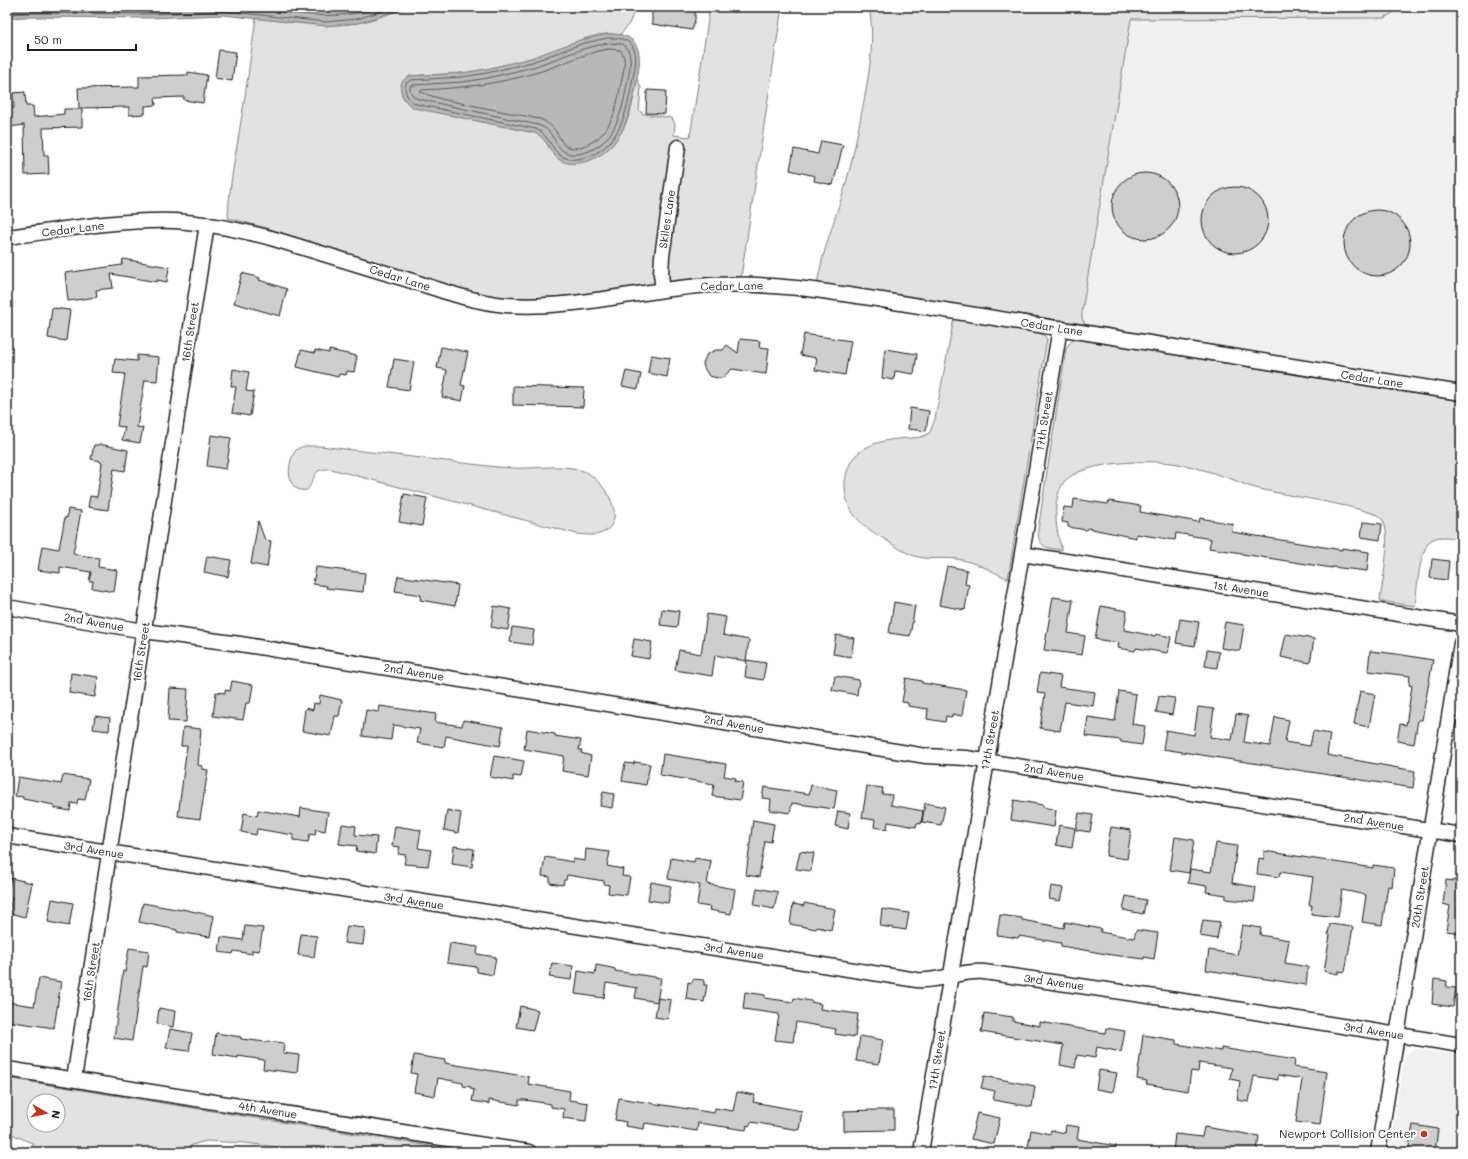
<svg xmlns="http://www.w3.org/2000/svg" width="1468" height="1159" viewBox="0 0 1468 1159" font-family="Mali,sans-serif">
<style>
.built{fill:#f0f0f0}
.green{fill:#e2e2e2;stroke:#7f7f7f;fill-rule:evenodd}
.water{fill:#b8b8b8;stroke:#7a7a7a}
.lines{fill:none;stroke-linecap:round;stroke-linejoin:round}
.shore{stroke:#5a5a5a;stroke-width:1}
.building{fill:#cecece;stroke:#1c1c1c}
.street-casing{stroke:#1c1c1c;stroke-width:17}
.street{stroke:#fff;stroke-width:14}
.poi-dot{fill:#c8321e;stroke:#fff;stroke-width:1.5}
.labels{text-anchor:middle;stroke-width:4;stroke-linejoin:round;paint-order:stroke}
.street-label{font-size:11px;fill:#1c1c1c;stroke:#fff}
.poi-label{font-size:11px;fill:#1c1c1c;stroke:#fff;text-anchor:end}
</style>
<rect width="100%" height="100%" fill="#fff"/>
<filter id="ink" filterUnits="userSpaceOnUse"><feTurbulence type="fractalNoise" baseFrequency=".025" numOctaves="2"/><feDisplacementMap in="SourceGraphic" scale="8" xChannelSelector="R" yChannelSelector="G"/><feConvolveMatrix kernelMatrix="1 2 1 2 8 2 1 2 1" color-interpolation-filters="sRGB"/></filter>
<g filter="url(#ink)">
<path class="built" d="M896 7H1461V386L980 308 852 289Z
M1417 1049 1461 1055V1152H1389L1404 1058 1409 1051Z"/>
<path class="green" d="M409 7H636L629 24 620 35C601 31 581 40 564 47 532 59 497 69 463 73 445 75 428 74 410 76L406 78C399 91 400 100 414 107L535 133 540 135 544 140 608 149C629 127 632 108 637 79L641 88 639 111 644 114 672 118 675 124 674 135 690 137 710 7H782L741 277C702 278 662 283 623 288 571 296 523 304 471 292L263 227 228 218C229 185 236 154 241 121 247 87 251 52 256 18 290 22 323 28 357 23 375 20 392 12 409 7Z
M869 7H1403L1384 18 1131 19 1082 311V318L1085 325 817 284C823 250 835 219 845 187 853 159 858 130 864 101 870 68 875 40 869 7Z
M954 318 1039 333 1045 336 1047 339 1008 579C992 571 975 562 957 559 943 557 926 561 912 555 903 551 894 546 886 540 862 526 844 513 845 482 846 474 849 463 854 457 865 445 883 440 898 439 909 437 922 440 930 432L935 419Z
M1073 340H1081L1461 401V539C1452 538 1442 535 1433 539 1419 546 1417 591 1415 606L1380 601C1382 582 1395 525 1378 515 1339 502 1299 498 1259 489 1249 487 1240 482 1231 479 1214 473 1196 467 1178 464 1153 459 1081 461 1064 482 1051 499 1056 532 1062 550 1047 548 1038 548 1038 530L1066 349 1068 345Z
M308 446H320L497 467C506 467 516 469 525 468 544 468 565 464 583 471 601 477 627 514 607 530 599 537 587 535 577 534L331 469C311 468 316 479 307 490 284 494 287 460 296 450 300 447 303 446 308 446Z
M7 1078 436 1147 434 1152H317L245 1143 206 1141 192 1145 186 1152H34L30 1150 34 1144 7 1132ZM34 1101H58V1125H34Z"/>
<path class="water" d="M7 7H409L358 23 326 26 223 15 150 18 27 17 7 18Z
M607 34C616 34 626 34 633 41 644 53 638 71 636 85 630 115 622 147 591 160 583 163 575 164 567 163 549 159 550 139 535 133L414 108C402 101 393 82 410 76L462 73 486 69 531 58 580 40Z"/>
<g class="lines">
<path class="shore" d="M240 7C287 11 334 24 379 7
M295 7 327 11 360 7
M7 9H150L183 7
M7 14 27 13 150 14 223 11 326 22 357 19 395 7
M607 38C618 38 629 38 634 49 638 59 634 72 632 83 627 111 620 144 590 156 583 158 576 160 569 159 551 156 552 136 536 129L416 104C407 99 404 93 406 83L411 80 462 77 487 73 532 62 581 44Z
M608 43 623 44C635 54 629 71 627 85 622 110 616 140 589 151 583 153 577 155 571 154 559 152 558 144 552 136 549 130 544 127 538 125L418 99C412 96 410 93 410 86L413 85 463 82 488 78 533 67 583 49Z
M608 49 620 50C628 58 623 73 621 83 617 106 612 135 586 145 579 148 573 149 565 146 556 134 556 126 540 119L441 99 420 92 422 90C462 88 497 84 535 73 560 66 583 53 608 49Z"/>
</g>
<path class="building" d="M654 7H681L695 9V20L692 30 652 24V13Z
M219 50 236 52 232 81 215 78Z
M188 72 207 75 203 103 184 100V97L155 98 156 105 145 106V114L129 115V107L79 108 78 88 139 87V76L188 75Z
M647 90 666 91 665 114 646 113Z
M25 92 26 106H33L34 117 64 114V109H82V127L43 128 44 155H48L49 174 25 175 24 125 9 127 7 108H14L13 93Z
M821 141 843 145 833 185 814 181 815 176 790 170 794 149 818 154Z
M1112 206a33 33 0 1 1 66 0a33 33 0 1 1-66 0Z
M1202 220a33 33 0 1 1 66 0a33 33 0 1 1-66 0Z
M1344 243a33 33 0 1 1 66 0a33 33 0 1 1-66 0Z
M123 259 169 267 167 282 157 280V282L111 274 113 288 96 290 97 297 68 301 65 273 122 265Z
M242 273 260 278 259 280 287 289 280 316 234 303Z
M52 308 70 310 66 341 48 338Z
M804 334 851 341 845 375 815 370 817 358 800 355Z
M740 339 760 341 759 347 769 348 766 374 732 369 722 378H718L709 376 704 368 703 363 707 354 716 350H723L727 345 738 353Z
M441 347 468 352 461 385 465 386 462 401 442 397 447 370 437 368Z
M885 349 917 354 914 374 895 371 894 380 882 378Z
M301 350 315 353V350L329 353V350L357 356 354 372 347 371 346 375 339 374 338 377 297 367Z
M137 355 159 357 157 381 145 380 137 427 143 428 140 443 122 440 125 427 117 426 125 374 113 373 115 359 137 361Z
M651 355 670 358 667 377 648 373Z
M394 359 414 362 409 390 389 387Z
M233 369 249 372 246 391 254 392 250 416 232 413 236 387 231 386Z
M626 371 641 374 638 389 622 386Z
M513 386 584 388 583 407 513 405Z
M910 408 929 411 926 431 908 429Z
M211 435 231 438 226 469 207 466Z
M99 444 128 450 125 471 114 469 108 510 88 507 90 496 97 497 102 463 100 462V461L91 459 94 445H98Z
M404 494 427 498 422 526 399 522Z
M1074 499 1108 504 1109 501 1141 506 1140 512 1199 522 1200 518 1233 524 1232 532 1342 550V548L1369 552 1367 571 1332 567V568L1242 554V553L1209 548 1211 539 1176 533 1175 540 1136 534V538L1087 528 1086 530 1068 527V523L1062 522 1064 507 1073 508Z
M68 509 81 511 73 554 99 558 98 567 117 570 114 592 92 588 93 581H89L91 572 60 567V573L38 570 42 546 59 549 65 517 67 518Z
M258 521 265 540 271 541 267 567 251 564Z
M1363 522 1382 524 1380 540 1361 537Z
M207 556 231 560 228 577 204 572Z
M1432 559 1449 561 1447 580 1430 578Z
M947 566 967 570 965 584 969 585 965 610 939 605Z
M316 567 365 573 363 592 326 588 327 586 313 584Z
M398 576 458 585 455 606 420 600 421 595 395 591Z
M1053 597 1073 600 1068 633 1085 636 1082 655 1044 650Z
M894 602 915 606 910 636 889 633Z
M494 606 511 609 508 630 491 627Z
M1101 606 1127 611 1124 630 1155 636 1156 634 1171 637 1168 653 1136 648 1135 651 1118 648 1119 643 1095 639Z
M662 609 679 611 677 627 660 625Z
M707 614 726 617 723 635 749 640 746 661 715 655 712 676 675 670 679 650 701 654Z
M1180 619 1199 622 1195 646 1176 643Z
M1225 622 1244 625 1240 651 1221 648Z
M512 627 534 630 532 645 510 642Z
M1286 634 1314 639 1310 663 1281 657Z
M836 635 854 638 851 657 833 654Z
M634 639 652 642 649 659 631 656Z
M1207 650 1219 652 1217 668 1205 666Z
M1370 651 1397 654 1433 660 1422 720H1418L1414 744 1397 741 1400 724 1406 725 1412 686 1409 685 1410 676 1368 671Z
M747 660 766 663 763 680 745 677Z
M71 673 98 677 95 697 69 693Z
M1040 673 1061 676 1059 687 1095 692 1093 706 1065 702 1060 731 1040 728 1045 694 1037 693Z
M835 676 859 680 857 695 832 690Z
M906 678 922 681V683L966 690 962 716 952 714V717L946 716 945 722 927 719 928 709 908 706V703L902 702Z
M232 681 253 685 250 703H246L243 720 213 716 216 692 225 693V690L230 691Z
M170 688 188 689 186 722 168 721Z
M1119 691 1136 694 1132 724 1145 726 1142 745 1121 742V740L1085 736 1088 717 1115 721Z
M1360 691 1375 694 1369 727 1354 724Z
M320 695 342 700 339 716H335L331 736 302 731 305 710 306 708 313 710 314 703 319 704Z
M1159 696 1175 698 1172 715 1156 712Z
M380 706 436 714 435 722 462 726 463 720 503 727 500 746 446 736 444 747 417 743 420 729 393 725 391 740 362 736 366 710 379 712Z
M1198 707 1214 709 1210 737 1232 740 1236 714 1248 716 1244 742 1270 746 1275 717 1289 720 1285 742 1310 746 1313 731 1330 734 1327 755 1415 771 1413 788 1163 749 1166 730 1194 735Z
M95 716 110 718 109 731 93 729Z
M183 727 201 729 198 765 202 766V769L208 770 200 819 178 816 187 746H181Z
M527 729 555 734V736L581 740 579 750H582L581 753 591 756 588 775 562 771 564 756 524 749Z
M663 754 726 764 724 776 736 778 735 781 743 782 740 800 712 796 714 784 660 775Z
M494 756 524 761 521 777 513 776V781L490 777Z
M634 762 650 764 646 785 622 781 625 763 634 764Z
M63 775 89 779 85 800 78 799 77 804 71 803 70 811 54 808V805L23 799V797L15 796 18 777 61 784Z
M811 785 837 790 834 809 792 803 790 813 770 810 771 799 762 798 764 787 809 794Z
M867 786 883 788 882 794 892 795 891 805 923 811 921 824 917 823 916 827 888 822 887 829 874 827 875 820 862 818Z
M603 792 614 794 612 808 600 806Z
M1014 800 1043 805V807L1056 810 1054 827 1011 820Z
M925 803 945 807 941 825 922 822Z
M301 808 328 812 325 831 316 829 315 835 310 834 308 842 293 840V835L257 829 256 835 241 832 244 813 257 816 258 810 300 817Z
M447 810 461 813 458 833 444 830Z
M838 811 850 813 848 829 835 826Z
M1079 813 1093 815 1090 832 1076 830Z
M753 820 774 824 771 842 765 841 759 877 746 875Z
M342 824 356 826 355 835 377 837 375 854 356 851 357 846 339 844Z
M1059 825 1075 828 1072 848 1056 845Z
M395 826 421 830 418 848 431 850 428 866 404 864 406 855 398 854 400 847 392 846Z
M1111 827 1131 830 1127 859 1106 856Z
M1175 837 1194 840 1189 873 1170 870Z
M1216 843 1237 846 1232 883 1256 887 1254 902 1226 899V895L1206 892 1207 886 1188 883 1190 869 1211 872Z
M454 846 474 849 472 867 452 864Z
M586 849 610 852 607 866 623 869 622 876 630 877 627 895 608 893 609 885 604 884V881L567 875 566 880H564L563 885 550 883V877L542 876 545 857 573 862V859L585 861Z
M800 851 814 853 811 871 796 869Z
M1264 851 1373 868V865L1394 868 1392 887 1388 886 1382 925 1362 922 1366 895 1342 890 1338 917 1311 914 1312 905H1309L1313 877 1280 872 1279 877 1257 874 1259 858 1264 859Z
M671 858 694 862 695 858 711 861 707 884 735 889 731 914 709 910 710 907 697 905 700 885 668 879Z
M11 878 32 883 25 917 9 913 12 897 7 896Z
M1446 880 1454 881V880H1461V933L1446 931 1450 906 1443 904Z
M651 882 671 886 668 903 648 900Z
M1051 886 1063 888 1060 901 1049 899Z
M757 888 778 892 774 909 754 905Z
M1126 896 1146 900 1143 914 1123 910Z
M52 899 73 903 69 926 48 922Z
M143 903 181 910 182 909 214 916 210 937 177 932V930L139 922Z
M804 903 835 909 831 930 817 927 816 929 790 924 793 904 804 906Z
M882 909 909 913 906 930 880 926Z
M1000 915 1022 918V920L1064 928 1065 922 1101 929 1100 932 1134 938 1136 930 1158 933 1154 959 1144 957V959L1112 955 1061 946V943L1019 936 1018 938 997 935Z
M1203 920 1220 922 1217 939 1200 936Z
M1330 924 1353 927 1345 972 1338 971V974L1324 971 1330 935 1328 934Z
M1242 925 1261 928 1260 935 1289 940 1285 963 1308 967 1306 985 1206 970 1209 950 1237 955Z
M245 926 263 928 259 951 252 950V954L234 951 233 954 219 952 221 937 243 940Z
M347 926 365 928 363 945 344 943Z
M301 934 317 936 314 957 298 955Z
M450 943 478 947 477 954 496 957 493 975 477 972V967L447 963Z
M129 948 149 951 147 967 143 966 132 1041 114 1038 123 971 125 972Z
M552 963 573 966 571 980 549 977Z
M596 965 612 968 615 969V971L661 978 657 1002 635 998 637 988 606 983 604 998 575 994 578 971 595 974Z
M39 978 61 982 54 1028 7 1021V1002L34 1006Z
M693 979 704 980V985H707L704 1002 686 999 688 982 692 983Z
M1434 979 1447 981 1446 987 1456 988 1453 1007 1432 1004Z
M745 992 765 995V998L793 1002 794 998 811 1001V1002L821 1004 820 1009 858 1014 855 1037 835 1034 836 1029 796 1022 793 1042 775 1040 779 1014 743 1009Z
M658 998 671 1000 668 1019 655 1017Z
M520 1006 538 1010 533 1030 516 1027Z
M159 1008 175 1011 173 1027 157 1024Z
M984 1013 1013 1017V1021L1040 1026V1022L1105 1033 1106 1028 1125 1031 1121 1052 1097 1047 1095 1058 1077 1055 1075 1068 1060 1065 1063 1045 981 1032Z
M170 1029 192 1033 189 1051 166 1048Z
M216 1033 241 1037V1039L266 1042 267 1041 284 1043 283 1053 299 1055 297 1073 263 1069 264 1060 238 1056V1058L213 1054Z
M1143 1035 1176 1040V1044L1221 1051V1048L1295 1060 1294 1067 1327 1072 1320 1125 1296 1122 1302 1079 1278 1075V1080L1254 1076 1249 1102 1237 1100 1240 1081 1230 1079 1232 1068 1199 1063 1198 1072 1191 1071 1188 1091 1146 1084 1147 1081 1137 1079Z
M860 1036 883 1040 879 1064 856 1061Z
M414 1055 445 1060V1063L529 1077 528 1084 570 1091 569 1100 588 1103 586 1121 563 1118 564 1109 551 1107V1104L525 1100H519V1105L489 1100V1104L472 1101 474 1090 471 1089V1087L463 1086V1083L438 1078 435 1096 414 1092 417 1074 411 1073Z
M1099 1070 1117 1073 1113 1092 1096 1089Z
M984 1076 1035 1086 1032 1107 993 1100 995 1091 981 1088Z
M737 1092 755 1095 753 1102 802 1111 799 1130 751 1122 750 1126 747 1125 746 1130 698 1123 697 1131 645 1123 644 1129 625 1126 626 1122 615 1120 619 1098 714 1113 715 1108 733 1111Z
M876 1110H894V1130L844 1131V1111Z
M977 1113 1000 1118 994 1144 971 1139Z
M1066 1125 1079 1127 1077 1139 1116 1146 1115 1152H1052L1028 1148 1031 1130 1050 1134 1051 1130 1065 1133Z
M1413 1125 1438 1129 1435 1152H1408Z
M1204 1127 1259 1136 1257 1152H1173L1175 1134 1202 1137Z"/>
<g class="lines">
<defs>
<path id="street" d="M7 237C62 230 120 219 175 221 208 223 240 230 271 238 318 252 365 267 412 281 443 291 473 302 506 305 575 310 643 289 711 285 769 282 825 291 882 300L1461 393
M663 290 661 274 662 256 678 147
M1022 554 1461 624
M7 607 144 631 240 644 926 756 966 758 1461 835
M7 836 917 980C940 982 960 970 984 972L1217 1006 1461 1045
M7 1069 529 1152
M74 1079 207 224
M921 1152 1060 328
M1378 1152 1461 643"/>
</defs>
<use href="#street" class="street-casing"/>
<use href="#street" class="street"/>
</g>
</g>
<circle class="poi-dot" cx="1424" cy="1134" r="4"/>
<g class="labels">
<g class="street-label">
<text transform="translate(667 219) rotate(-82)" y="4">Skiles Lane</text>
<text transform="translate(73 229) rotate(-7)" y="4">Cedar Lane</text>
<text transform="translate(400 278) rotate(17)" y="4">Cedar Lane</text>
<text transform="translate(732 286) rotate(-1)" y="4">Cedar Lane</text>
<text transform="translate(1052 327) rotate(9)" y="4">Cedar Lane</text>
<text transform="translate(190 332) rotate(-81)" y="4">16th Street</text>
<text transform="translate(1372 379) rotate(9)" y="4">Cedar Lane</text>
<text transform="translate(1044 421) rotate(-81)" y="4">17th Street</text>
<text transform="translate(1241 589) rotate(9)" y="4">1st Avenue</text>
<text transform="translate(94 622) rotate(10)" y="4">2nd Avenue</text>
<text transform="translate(141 652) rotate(-81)" y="4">16th Street</text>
<text transform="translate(414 672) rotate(9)" y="4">2nd Avenue</text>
<text transform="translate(734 724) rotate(10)" y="4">2nd Avenue</text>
<text transform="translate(990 740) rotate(-80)" y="4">17th Street</text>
<text transform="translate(1054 772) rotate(9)" y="4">2nd Avenue</text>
<text transform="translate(1374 822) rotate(9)" y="4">2nd Avenue</text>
<text transform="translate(94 850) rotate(9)" y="4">3rd Avenue</text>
<text transform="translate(1420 897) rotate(-81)" y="4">20th Street</text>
<text transform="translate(414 901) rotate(9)" y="4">3rd Avenue</text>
<text transform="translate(734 951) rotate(9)" y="4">3rd Avenue</text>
<text transform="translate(91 972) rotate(-81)" y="4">16th Street</text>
<text transform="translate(1054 982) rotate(8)" y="4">3rd Avenue</text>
<text transform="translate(1374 1031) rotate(9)" y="4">3rd Avenue</text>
<text transform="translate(937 1060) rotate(-81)" y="4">17th Street</text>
<text transform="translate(268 1110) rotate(9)" y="4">4th Avenue</text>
</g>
<g class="poi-label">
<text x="1416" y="1138">Newport Collision Center</text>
</g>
</g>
<rect width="1468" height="1159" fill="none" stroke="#fff" stroke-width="24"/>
<rect x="12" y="12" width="1444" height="1135" fill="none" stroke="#1c1c1c" stroke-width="1.5" filter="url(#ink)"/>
<g transform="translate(46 1113) rotate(99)"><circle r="19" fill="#ffffff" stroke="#a4a4a4"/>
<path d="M0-3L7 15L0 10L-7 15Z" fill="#c8321e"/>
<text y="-6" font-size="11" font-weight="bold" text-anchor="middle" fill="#1c1c1c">N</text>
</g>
<path d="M28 44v6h108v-6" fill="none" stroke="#1c1c1c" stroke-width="2"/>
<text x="34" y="44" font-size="12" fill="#1c1c1c" stroke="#ffffff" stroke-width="3" paint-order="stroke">50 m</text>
</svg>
